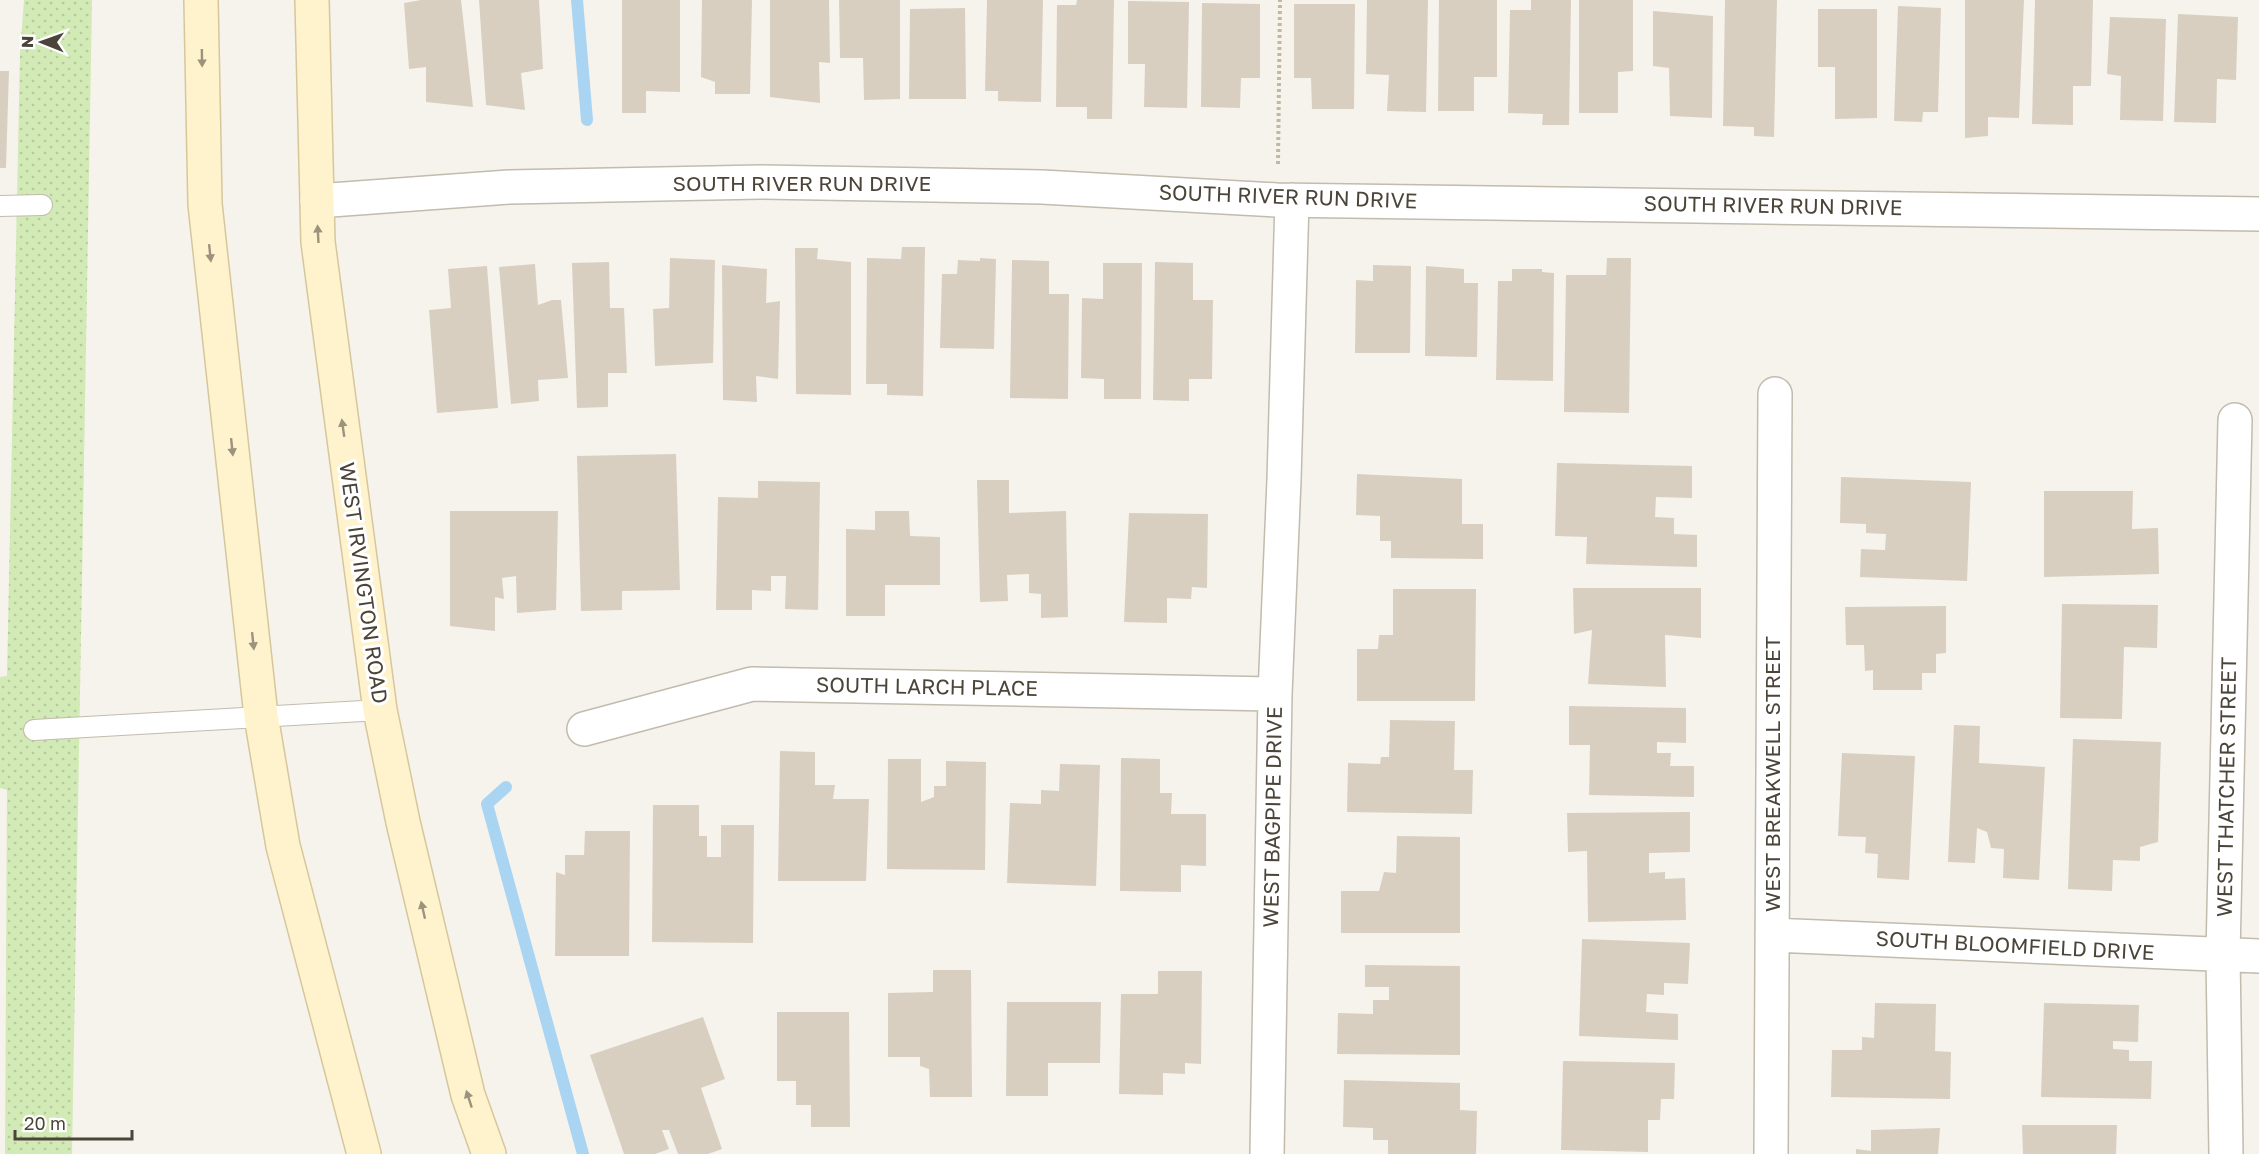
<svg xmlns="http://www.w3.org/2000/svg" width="2259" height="1154" viewBox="0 0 2259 1154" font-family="'Golos Text',sans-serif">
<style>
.park{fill:url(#park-dots)}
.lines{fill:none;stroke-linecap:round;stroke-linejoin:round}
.stream{stroke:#a9d4f2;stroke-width:12}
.building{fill:#d8cfc1}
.service-casing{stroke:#c2bbae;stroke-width:22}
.minor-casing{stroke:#c2bbae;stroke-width:36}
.secondary-casing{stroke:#d6c79b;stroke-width:36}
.path{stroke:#c4b79f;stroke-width:4;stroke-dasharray:3 3;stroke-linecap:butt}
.service{stroke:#fff;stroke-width:20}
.minor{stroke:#fff;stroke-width:33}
.secondary{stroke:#fff3cd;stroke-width:33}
.oneway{fill:#9c937c}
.labels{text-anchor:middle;stroke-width:6;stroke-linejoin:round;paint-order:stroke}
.street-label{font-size:21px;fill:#4b4439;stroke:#fff}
</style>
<defs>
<pattern id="park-dots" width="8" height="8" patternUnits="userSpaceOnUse" patternTransform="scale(1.5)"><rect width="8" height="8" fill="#d2eab5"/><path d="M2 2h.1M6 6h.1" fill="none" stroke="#b6ca9c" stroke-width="1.8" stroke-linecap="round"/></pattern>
</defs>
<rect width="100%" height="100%" fill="#f6f3ec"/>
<path class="park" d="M24 0H92L72 1154H5L7 790 0 788V677L7 676 20 53Z"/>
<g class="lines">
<path class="stream" d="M577 0 587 120
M506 787 487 804 583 1154"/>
</g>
<path class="building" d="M421 0H461L473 107 426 102V67L409 69 404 3Z
M479 0H539L543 69 521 73 525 110 486 105Z
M622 0H680V92L646 91V113H622Z
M702 0H752L750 94H715V82L701 77Z
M770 0H829L830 63 819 62 820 103 770 97Z
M839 0H900V99L864 100 863 58H840Z
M987 0H1043L1041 102 998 101V91H985Z
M1077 0H1114L1112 119H1087V107H1056L1057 5H1076Z
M1367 0H1428L1426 112 1387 111 1389 75 1366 74Z
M1439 0H1497V77H1474V111H1438Z
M1531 0H1571L1569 125H1542L1543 114 1508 113 1510 10H1531Z
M1579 0H1633V71L1618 72V113H1579Z
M1725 0H1777L1774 137 1754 136V127L1723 126Z
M1965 0H2024L2019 118 1988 117V136L1965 138Z
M2035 0H2093L2091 86H2073V125L2032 124Z
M1128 1 1189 2 1187 108 1144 107 1145 64H1128Z
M1202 3 1260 4V78H1241L1240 108 1201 107Z
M1294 4H1355L1354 109H1312L1311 78H1294Z
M1898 6 1941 8 1938 112H1923L1922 122 1894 121Z
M965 8 966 99H909L910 9Z
M1818 9H1877V118L1835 119V67H1818Z
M1653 11 1713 16 1712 118 1670 116 1669 68 1653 66Z
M2178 14 2238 17 2236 80 2217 79 2216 123 2174 122Z
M2110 17 2166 19 2163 121 2120 120 2121 76 2107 74Z
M0 71H9L6 168H0Z
M902 247H925L923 396 887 395V384H866L867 258 901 259Z
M795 248H818L817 259 851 262V395L796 394Z
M670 258 715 260 713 363 655 366 653 309 669 308Z
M980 258 996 259 994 349 940 348 942 274H957L958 260 980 261Z
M1607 258H1631L1629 413 1564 412 1566 275H1606Z
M1012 260 1049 261V294H1069L1068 399 1010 398Z
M609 262 610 308H624L627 373H608V407L577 408 572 263Z
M1155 262 1193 263V300H1213L1212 379H1189V401L1153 400Z
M1103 263H1142L1141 399H1104V379L1081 378 1082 298 1103 299Z
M535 264 538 305 552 300H561L568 378 538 380 539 401 511 404 499 267Z
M722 265 767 269 766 303 780 301 778 379 756 376 757 402 723 400Z
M1373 265 1411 266 1410 353H1355L1356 280 1373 281Z
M487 266 498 408 437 413 429 310 451 308 448 269Z
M1426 266 1464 269V283H1478L1477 357 1425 356Z
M1512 269H1542V272L1554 273 1553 381 1496 380 1498 281H1512Z
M676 454 680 590 622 591V610L581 611 577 456Z
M1557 463 1692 466V498L1656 497 1655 517 1674 518V534L1697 535V567L1586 564 1587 537 1555 536Z
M1357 474 1462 479V524H1483V559L1391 558V541H1380V516L1356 515Z
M1841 477 1971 482 1967 581 1860 577 1861 549 1885 550 1886 534 1866 533V524L1840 523Z
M977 480H1009V513L1066 511 1068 617 1041 618V594L1029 593V574L1007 575 1008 601 980 602Z
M758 481 820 482 818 610 785 609 786 576H771V591L752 590V610H716L718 497 758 498Z
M2044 491H2133L2132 529 2158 528 2159 574 2044 577Z
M450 511H558L556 610 517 613 516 576 502 578 504 599 495 597V631L450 626Z
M875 511H909L910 536 940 537V585H885V616H846V529L875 530Z
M1129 513 1208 514 1207 588 1192 587 1191 599 1167 598V623L1124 622Z
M1573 588H1701V638L1665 635 1666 687 1588 684 1592 630 1574 634Z
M1393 589H1476L1475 701H1357V649H1378L1379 635H1393Z
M2062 604 2158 605 2157 648 2124 647 2122 719 2060 718Z
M1946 606V653L1936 654V673H1922V690H1873V670L1865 671 1864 645H1846L1845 607Z
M1569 706 1686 708V743L1657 742V753H1671L1670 766H1694V797L1589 795 1590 745H1569Z
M1390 720 1455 721 1454 770H1473L1472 814 1347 812 1348 763 1380 764 1381 757H1389Z
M1954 725 1980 726 1979 763 2045 767 2039 880 2003 878 2004 849 1991 848 1987 832 1977 828 1975 863 1948 862Z
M2073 739 2161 742 2158 842 2140 847V861L2113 860 2112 891 2068 889Z
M780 751 815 752V785H835L833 799H869L866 881H778Z
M1842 753 1915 756 1909 880 1877 878 1878 854 1865 853 1866 837 1838 836Z
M1121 758 1160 759V793H1172L1171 814H1206V866L1181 865V892L1120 891Z
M888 759H921V802L934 797V786H946V761L986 762 985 870 887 869Z
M1060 764 1100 765 1096 886 1007 883 1010 803 1041 804V790L1059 791Z
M653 805H699V836H707V857H721V825H754L753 943 652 942Z
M1690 812V852L1649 853V873L1665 872V879L1685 878 1686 920 1588 922 1587 851 1568 852 1567 813Z
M585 831H630L629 956H555L556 872 565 875V855H584Z
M1397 836 1460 837V933H1341V891H1379L1384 872 1396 873Z
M1582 939 1690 943 1688 984 1664 983V995L1647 994 1646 1012 1678 1014V1040L1579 1036Z
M1365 965 1460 966V1055L1337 1054 1338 1013 1373 1014V1000H1389V987H1365Z
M933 970H971L972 1097H930L929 1069 920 1066V1057H888V993L933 992Z
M1158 971H1202L1201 1064 1185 1063V1074L1163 1073V1095L1119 1094 1121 994H1158Z
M1007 1002H1101L1100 1063H1048V1096H1006Z
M1875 1003 1936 1004 1935 1051 1951 1052 1950 1099 1831 1097 1832 1050H1862V1037L1874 1038Z
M2044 1003 2139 1005 2138 1042 2113 1041V1049L2129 1050V1061H2152L2151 1099 2041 1097Z
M777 1012H849L850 1127H811V1105H796V1081H777Z
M703 1017 725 1079 701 1088 722 1149 708 1154H678L669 1130H662L669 1149 655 1154H624L590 1055Z
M1563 1061 1675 1063 1674 1099H1661L1660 1120H1648V1152L1561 1150Z
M1344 1080 1460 1083V1110L1477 1111 1476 1154H1388V1140H1373V1128L1343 1127Z
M2022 1125H2117L2116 1154H2023Z
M1940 1128 1938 1154H1856V1149L1871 1151V1130Z"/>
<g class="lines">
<defs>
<path id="service" d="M0 206 42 205
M34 730 380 710"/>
<path id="minor" d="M317 201 509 187 761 182 1042 187 1277 200 2259 214
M584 729 752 684 1275 694
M1772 935 2259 956
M1267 1154 1275 694 1284 480 1292 200
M1771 1154 1775 394
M2226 1154 2223 955 2235 420"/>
<path id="secondary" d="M201 0 205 204 261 716 283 846 364 1154
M312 0 318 242 380 710 403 822 468 1095 489 1154"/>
</defs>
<use href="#service" class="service-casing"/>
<use href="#minor" class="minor-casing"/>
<use href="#secondary" class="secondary-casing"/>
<path class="path" d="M1278 164 1280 0"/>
<use href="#service" class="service"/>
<use href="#minor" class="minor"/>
<use href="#secondary" class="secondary"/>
</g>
<defs><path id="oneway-solid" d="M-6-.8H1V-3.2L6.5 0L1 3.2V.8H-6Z" transform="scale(1.5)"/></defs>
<g class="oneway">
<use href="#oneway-solid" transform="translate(202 58) rotate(89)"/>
<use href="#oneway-solid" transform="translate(318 234) rotate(-93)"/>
<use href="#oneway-solid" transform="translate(210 253) rotate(84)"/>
<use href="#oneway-solid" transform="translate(343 428) rotate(-98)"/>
<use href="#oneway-solid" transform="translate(232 447) rotate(84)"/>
<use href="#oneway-solid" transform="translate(253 641) rotate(84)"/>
<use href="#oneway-solid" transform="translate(423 910) rotate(-103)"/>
<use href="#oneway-solid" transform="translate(469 1099) rotate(-108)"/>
</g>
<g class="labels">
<g class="street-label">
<text x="802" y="191">SOUTH RIVER RUN DRIVE</text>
<text transform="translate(1288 197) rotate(2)" y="7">SOUTH RIVER RUN DRIVE</text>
<text transform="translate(1773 206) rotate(1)" y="7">SOUTH RIVER RUN DRIVE</text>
<text transform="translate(363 583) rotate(82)" y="7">WEST IRVINGTON ROAD</text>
<text transform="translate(927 687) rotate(1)" y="7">SOUTH LARCH PLACE</text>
<text transform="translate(1773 774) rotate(-90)" y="7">WEST BREAKWELL STREET</text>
<text transform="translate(2227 787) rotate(-89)" y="7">WEST THATCHER STREET</text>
<text transform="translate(1273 817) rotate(-89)" y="7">WEST BAGPIPE DRIVE</text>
<text transform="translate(2015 946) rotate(3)" y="7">SOUTH BLOOMFIELD DRIVE</text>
</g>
</g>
<g transform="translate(42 42) rotate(271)" stroke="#ffffff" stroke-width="4.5" paint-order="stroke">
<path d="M0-4.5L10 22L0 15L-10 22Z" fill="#4b4439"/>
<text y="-9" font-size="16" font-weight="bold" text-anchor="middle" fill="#4b4439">N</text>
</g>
<path d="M15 1130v9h117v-9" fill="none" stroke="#4b4439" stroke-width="3"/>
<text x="24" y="1130" font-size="18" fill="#4b4439" stroke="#ffffff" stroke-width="4.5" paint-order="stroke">20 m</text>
</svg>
